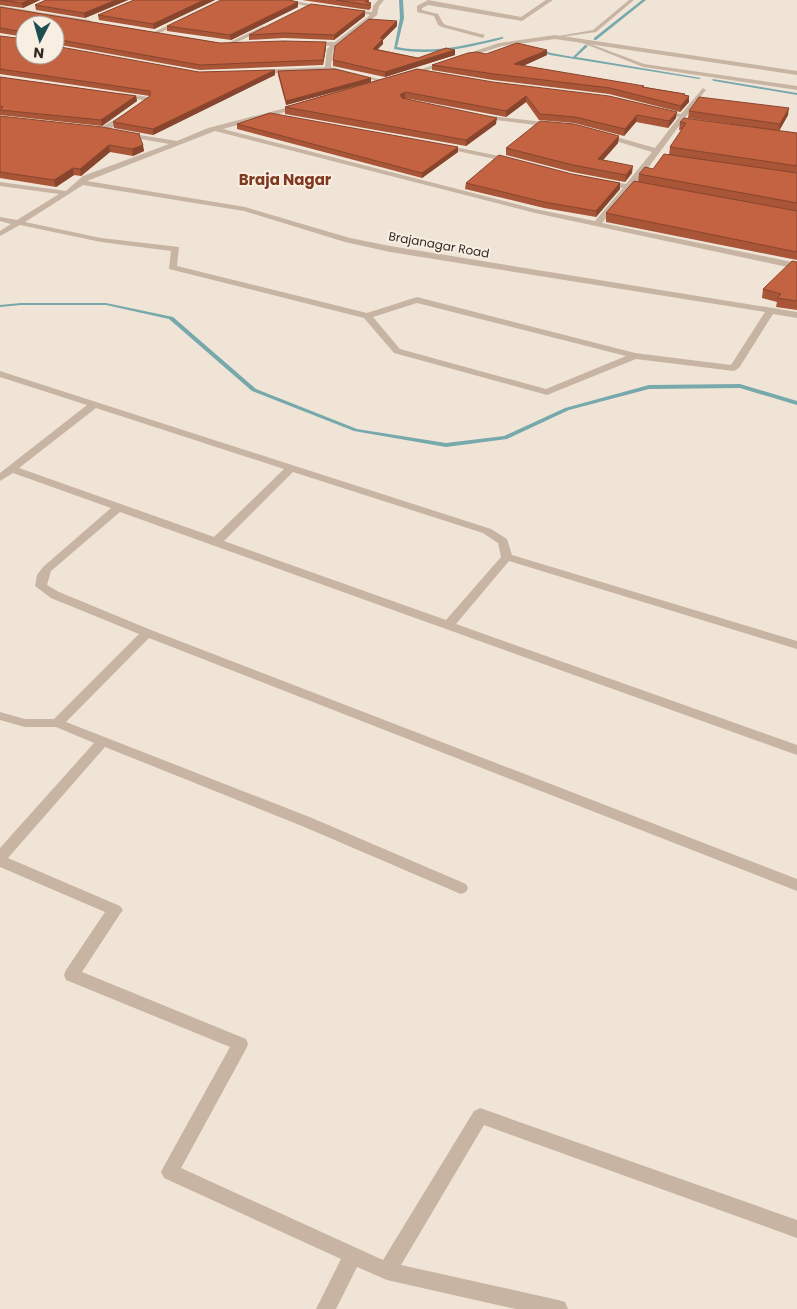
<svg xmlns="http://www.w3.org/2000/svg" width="797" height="1309" viewBox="0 0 797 1309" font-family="Poppins,sans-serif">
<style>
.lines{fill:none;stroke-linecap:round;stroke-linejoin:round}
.stream{fill:#76a8ac;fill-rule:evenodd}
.lane{fill:#c7b4a3;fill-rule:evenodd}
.street{fill:#c7b4a3;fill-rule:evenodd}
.wall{fill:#a85538}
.shaded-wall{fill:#88452e}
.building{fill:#c36341;stroke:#88452e}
.labels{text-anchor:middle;stroke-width:4;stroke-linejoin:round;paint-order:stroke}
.far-street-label{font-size:12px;fill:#322925;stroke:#f8eee2}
.far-quarter-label{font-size:15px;font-weight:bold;fill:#7f3920;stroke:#f8eee2}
</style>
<rect width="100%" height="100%" fill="#f0e4d6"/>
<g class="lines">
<path class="stream" d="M399 0H403L404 18 397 47C433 54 467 45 502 37L504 38C497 41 488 42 481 44 452 51 423 55 394 49L400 18Z
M642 0H646L596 40H594V38Z
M585 45 588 46 576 57 701 78 699 79 550 55 537 50 539 49 551 53 573 57Z
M713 79 797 93V95L714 81 712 80Z
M21 303H106L173 317 256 389 357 429 446 443 504 436 565 408 649 385 740 384 797 401V405L740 388 649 389 569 410 507 439 446 447 354 431 252 391 169 319 106 305H21L0 307V305Z"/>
<path class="lane" d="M629 0H634L596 32 555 38 553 37 593 30Z
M580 40 644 64 797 86V90L643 67 580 42Z"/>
<path class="street" d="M274 0H289L327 7 324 9Z
M378 0H384L379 6 377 15 333 50 331 67 386 81V83L335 71 257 74 254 72 257 70 325 67 327 49 330 46 309 45 306 43 307 42H335L370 15 347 11V9L372 12 373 6Z
M428 0 521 17 546 0H553L522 21 428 5 422 8V10L438 14 443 23 446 25 485 35 483 38 442 27 438 25 434 16 417 12V6Z
M0 6 89 20 92 22 89 24 0 10Z
M182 19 184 22 157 34 152 33Z
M263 26 265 29 231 45 226 44Z
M555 35 797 71V75L555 39 502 46 409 76 404 75 499 43Z
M703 88 706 90 705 91 645 172 602 223 797 263V269L535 213 215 131 87 181 245 207 350 238 390 246 797 312V318L773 314 739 368 734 371 636 359 547 395 394 353 364 318 169 269 171 251 101 242 20 225 0 236V231L11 224 0 221V217L17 220 59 194 0 186V182L66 191 83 176 169 144 124 136 120 134 121 132 177 141 208 128 301 104 304 106 303 107 223 129 535 209 595 221 623 188 601 184V180L626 184 652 152 599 136V132L655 148 679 117 659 112V110L681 114ZM83 185 244 211 345 242 390 252 765 312 731 365 635 353 417 297 367 313 177 266 179 247 101 238 25 222ZM417 303 626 356 546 389 400 349 373 317Z
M121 93 148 97 151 99 148 101 119 96 118 95Z
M124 114 129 115 106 132H100V128Z
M481 115 553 123 557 125 553 127 479 118V116Z
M440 144 514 159 518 161 514 163 443 148 439 146Z
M0 371 491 529 507 539 512 555 797 641V649L509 561 456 624 797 745V755L120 512 51 571 47 585 59 592 151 630 797 879V891L149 638 66 722 312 818 466 884 468 888 466 892 461 894 456 892 302 826 105 747 8 858 120 906 123 910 120 914 82 972 246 1039 248 1044 246 1049 181 1168 383 1260 474 1111 480 1108 797 1220V1238L484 1125 401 1265 558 1300 565 1302 568 1309H516L387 1280 357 1267 336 1309H316L341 1259 164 1178 161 1172 164 1166 230 1047 66 980 64 975 66 970 105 912 0 867V848L94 743 56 727H25L0 720V712L25 719H54L139 634 51 598 35 586 37 575 43 567 111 508 13 473 0 481V473L87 405 0 377ZM96 408 284 469 214 537 19 468ZM293 472 483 533 498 543 501 557 446 620 224 541Z"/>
</g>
<path class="wall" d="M0 0H40L23 8 0 5Z
M46 0H128L85 18 36 10 35 5Z
M134 0H215L154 29 99 20 98 15Z
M302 0H369V2L371 3V8L369 10Z
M0 7 220 43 326 48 323 65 200 70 55 44V25L25 37 0 33Z
M298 7 231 40 167 31V26Z
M365 16 334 40 284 38 249 40V35Z
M397 26 383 40V44L377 49 418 58 455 50V55L385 77 333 66V60Z
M0 36 25 55 199 72 275 75 153 135 114 128 113 122 150 96 0 74Z
M547 55 523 66 685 94V96L689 102 680 112 609 94 493 80 432 70V65Z
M417 69 676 118 668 128 636 122 624 136 574 123 539 120 526 102 506 117 405 98 496 124 466 146 285 114V107Z
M278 71 371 78V82L286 105 278 75Z
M0 77 136 96 137 101 102 126 0 115Z
M689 111 788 115 779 131 688 118Z
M0 116 141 140 144 151 133 156 110 152 81 176 74 175 56 187 0 178Z
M680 122 797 133V260L606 222V213L638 182 639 174 653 169 669 155 670 147 682 130H679Z
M237 124 458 152 422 178 237 129Z
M619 136 618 143 603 160 632 173 625 182 572 172 506 155V148Z
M572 174 620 183V189L596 217 544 208 465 189 466 183Z
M797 262V310L776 307 777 302 762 298 763 289Z"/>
<path class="shaded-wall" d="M29 0H40L23 8 22 3Z
M116 0H128L85 18 84 13Z
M204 0H215L154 29 153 24Z
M298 2V7L231 40 230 35Z
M365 11V16L334 40V35Z
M397 21V26L383 40V44L373 54V49L384 34Z
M326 42V48L323 65V60Z
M455 50V55L385 77V72Z
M547 50V55L514 70V64Z
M275 70V75L153 135V129Z
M371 78V82L286 105V101Z
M405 92V98L400 102V95Z
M136 96 137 101 102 126 101 120Z
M526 96V102L506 117V111Z
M689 96V102L680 112 681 106Z
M789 108 788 115 779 131 780 124Z
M677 112 676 118 668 128 669 121Z
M637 115 636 122 624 136 625 129Z
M497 118 496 124 466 146V140Z
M619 136 618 143 597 167 598 159Z
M109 145 110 152 81 176 80 169Z
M143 145 144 151 133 156 132 149Z
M458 147V152L422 178V173Z
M633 166 632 173 625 182 626 175Z
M73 168 74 175 56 187 54 180Z
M620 183V189L596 217V211Z"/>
<path class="building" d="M0 0H29L22 3Z
M46 0H116L84 13 35 5Z
M134 0H204L153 24 98 15Z
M221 0H289L298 2 230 35 167 26Z
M336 0H368L365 2 371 3 369 5Z
M311 4 365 11 334 35 284 33 249 35Z
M0 7 220 43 284 41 326 42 323 60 200 65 55 39V25H25V36L24 32 0 28Z
M369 19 397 21 380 38 383 39 373 49 418 58 446 48 455 50 385 72 333 60 335 46Z
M0 36 25 39V55H55V46L199 72 275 70 153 129 113 122 150 96V91L0 69Z
M517 43 547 50 514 64 644 86 642 87 685 94 684 95 689 96 681 106 610 88 494 74 432 65 468 53 477 52 486 54Z
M335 69 371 78 286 101 278 71Z
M417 69 493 82 609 96 677 112 669 121 637 115 625 129 575 117 540 114 526 96 506 111 405 92 400 95 402 98 497 118 466 140 285 107Z
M0 77 136 96 101 120 0 110 3 107 0 106Z
M699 97 789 108 780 124 689 111Z
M270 113 458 147 422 173 237 124Z
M0 116 102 127 140 134 139 135 143 145 132 149 109 145 80 169 73 168 54 180 0 172Z
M684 118 797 133V166L670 147 686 123 680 122Z
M540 121 574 124 619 136 598 159 633 166 626 175 573 165 506 148Z
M664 154 797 173V203L639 174 645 167 653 169Z
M499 155 572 174 620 183 596 211 544 202 466 183Z
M634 181 797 211V252L606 213Z
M792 261 797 262V301L777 298 781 294 763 289Z"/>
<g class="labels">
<g class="far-street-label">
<text transform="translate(439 245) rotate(10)" y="4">Brajanagar Road</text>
</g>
<g class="far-quarter-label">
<text x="285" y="185">Braja Nagar</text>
</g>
</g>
<g transform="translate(40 40) rotate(186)"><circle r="24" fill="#f8eee2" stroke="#a99f96"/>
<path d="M0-4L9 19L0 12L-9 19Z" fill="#1c4e52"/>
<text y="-8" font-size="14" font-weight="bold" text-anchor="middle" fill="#322925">N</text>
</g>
</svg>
